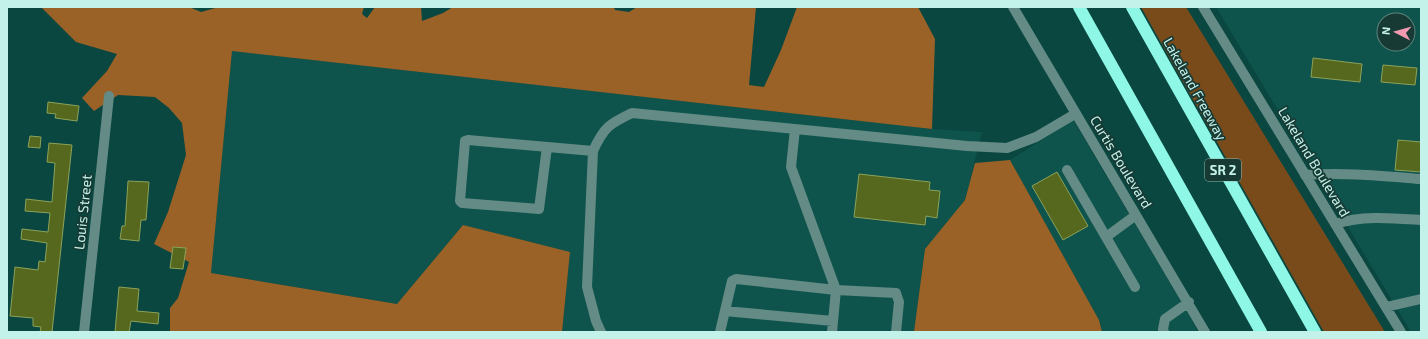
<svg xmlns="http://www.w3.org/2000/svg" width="1428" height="339" viewBox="0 0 1428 339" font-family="'Exo 2',sans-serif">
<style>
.built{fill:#0e544c;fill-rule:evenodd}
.green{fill:#7a4b1a}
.forest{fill:#9b6227}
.building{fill:#55681e;stroke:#8ca25a}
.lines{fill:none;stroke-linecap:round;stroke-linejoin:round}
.minor{stroke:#648b85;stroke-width:10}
.highway{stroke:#8ef7e6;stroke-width:12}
.labels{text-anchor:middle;stroke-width:3.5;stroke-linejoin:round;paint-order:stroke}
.shield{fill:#183a35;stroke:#90bbb4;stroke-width:1}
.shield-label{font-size:13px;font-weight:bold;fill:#c3f2ea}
.street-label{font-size:14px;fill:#c3f2ea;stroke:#183a35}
</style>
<rect width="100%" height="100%" fill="#094740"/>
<path class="built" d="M1216 7H1421V332H1411ZM1384 20H1408V44H1384Z
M232 51 932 129 982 132 965 200 925 249 914 332H562L570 252 463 225 397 304 211 273Z
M1073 120 1176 293 1198 332H1102L1099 320 1010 160Z"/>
<path class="green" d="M1141 7H1186L1385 332H1324Z"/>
<path class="forest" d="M41 7H189L201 12 219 7H364L362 14 367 18 375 7H421L422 21 443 13 453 7H614L615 10 629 12 637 7H756L749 85 764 87 781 50 797 7H918L935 39 932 129 232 51 211 273 397 304 463 225 570 252 562 332H170V308L178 298 189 262 154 244 168 212 186 155 182 123 169 108 155 97 118 95 94 111 82 98 107 71 117 54 76 42Z
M1010 160 1099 320 1102 332H914L925 249 965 200 975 163Z"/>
<path class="building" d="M1313 58 1362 64 1360 82 1311 77Z
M1383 65 1417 68 1415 85 1381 82Z
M48 102 79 106 77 121 55 118 56 114 47 113Z
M30 136 41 137 40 148 28 147Z
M1398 140 1421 142V172L1395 170Z
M49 143 72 145 52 332H40L41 327 33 326V318L10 316 15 267 38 270 39 261 45 262 47 243 21 239 22 229 48 232 50 213 25 211 26 199 52 202 55 163 47 162Z
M1057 172 1088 226 1063 240 1032 186Z
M859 174 930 182 929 190 940 191 937 218 926 216 925 225 854 217Z
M128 181 149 182 146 220H141L139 241 120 239 122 226H125Z
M173 247 186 248 183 269 170 268Z
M119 287 139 289 137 311 159 313 158 324 131 321 129 332H115Z"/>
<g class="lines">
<path class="minor" d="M1013 7 1205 332
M1203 7 1401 332
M795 129 791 167 836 290 832 332
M547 147 539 209 462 203 460 201 465 141 468 140 593 151
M1067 170 1135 287
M1305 175C1344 172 1383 176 1421 179
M1335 224C1363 215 1392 218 1421 220
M1106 237 1136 215
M1386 307 1421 299
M725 311 833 321
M84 332 109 96
M601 332 596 321 587 287 593 151C604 127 609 124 632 113L967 146 1007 148 1036 137 1075 114
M720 332 732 281 736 279 836 290 896 293 899 302 896 332
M1164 332 1163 329 1165 319 1189 302"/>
<path class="highway" d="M1079 7 1261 332
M1132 7 1315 332"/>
</g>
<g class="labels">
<rect class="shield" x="1205" y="159" width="36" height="22" rx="3"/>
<g class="shield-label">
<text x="1223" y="175">SR 2</text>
</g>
<g class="street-label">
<text transform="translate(1195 89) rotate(61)" y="5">Lakeland Freeway</text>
<text transform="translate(1121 162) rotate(59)" y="5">Curtis Boulevard</text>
<text transform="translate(1314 162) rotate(59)" y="5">Lakeland Boulevard</text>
<text transform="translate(83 212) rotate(-84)" y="5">Louis Street</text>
</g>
</g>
<rect width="1428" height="339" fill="none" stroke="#c3f2ea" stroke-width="16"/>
<g transform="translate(1396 32) rotate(276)"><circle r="19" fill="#183a35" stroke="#5c847d"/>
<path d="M0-3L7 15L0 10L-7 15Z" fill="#f19ab1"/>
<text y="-6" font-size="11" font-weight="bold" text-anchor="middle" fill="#c3f2ea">N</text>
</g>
</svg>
